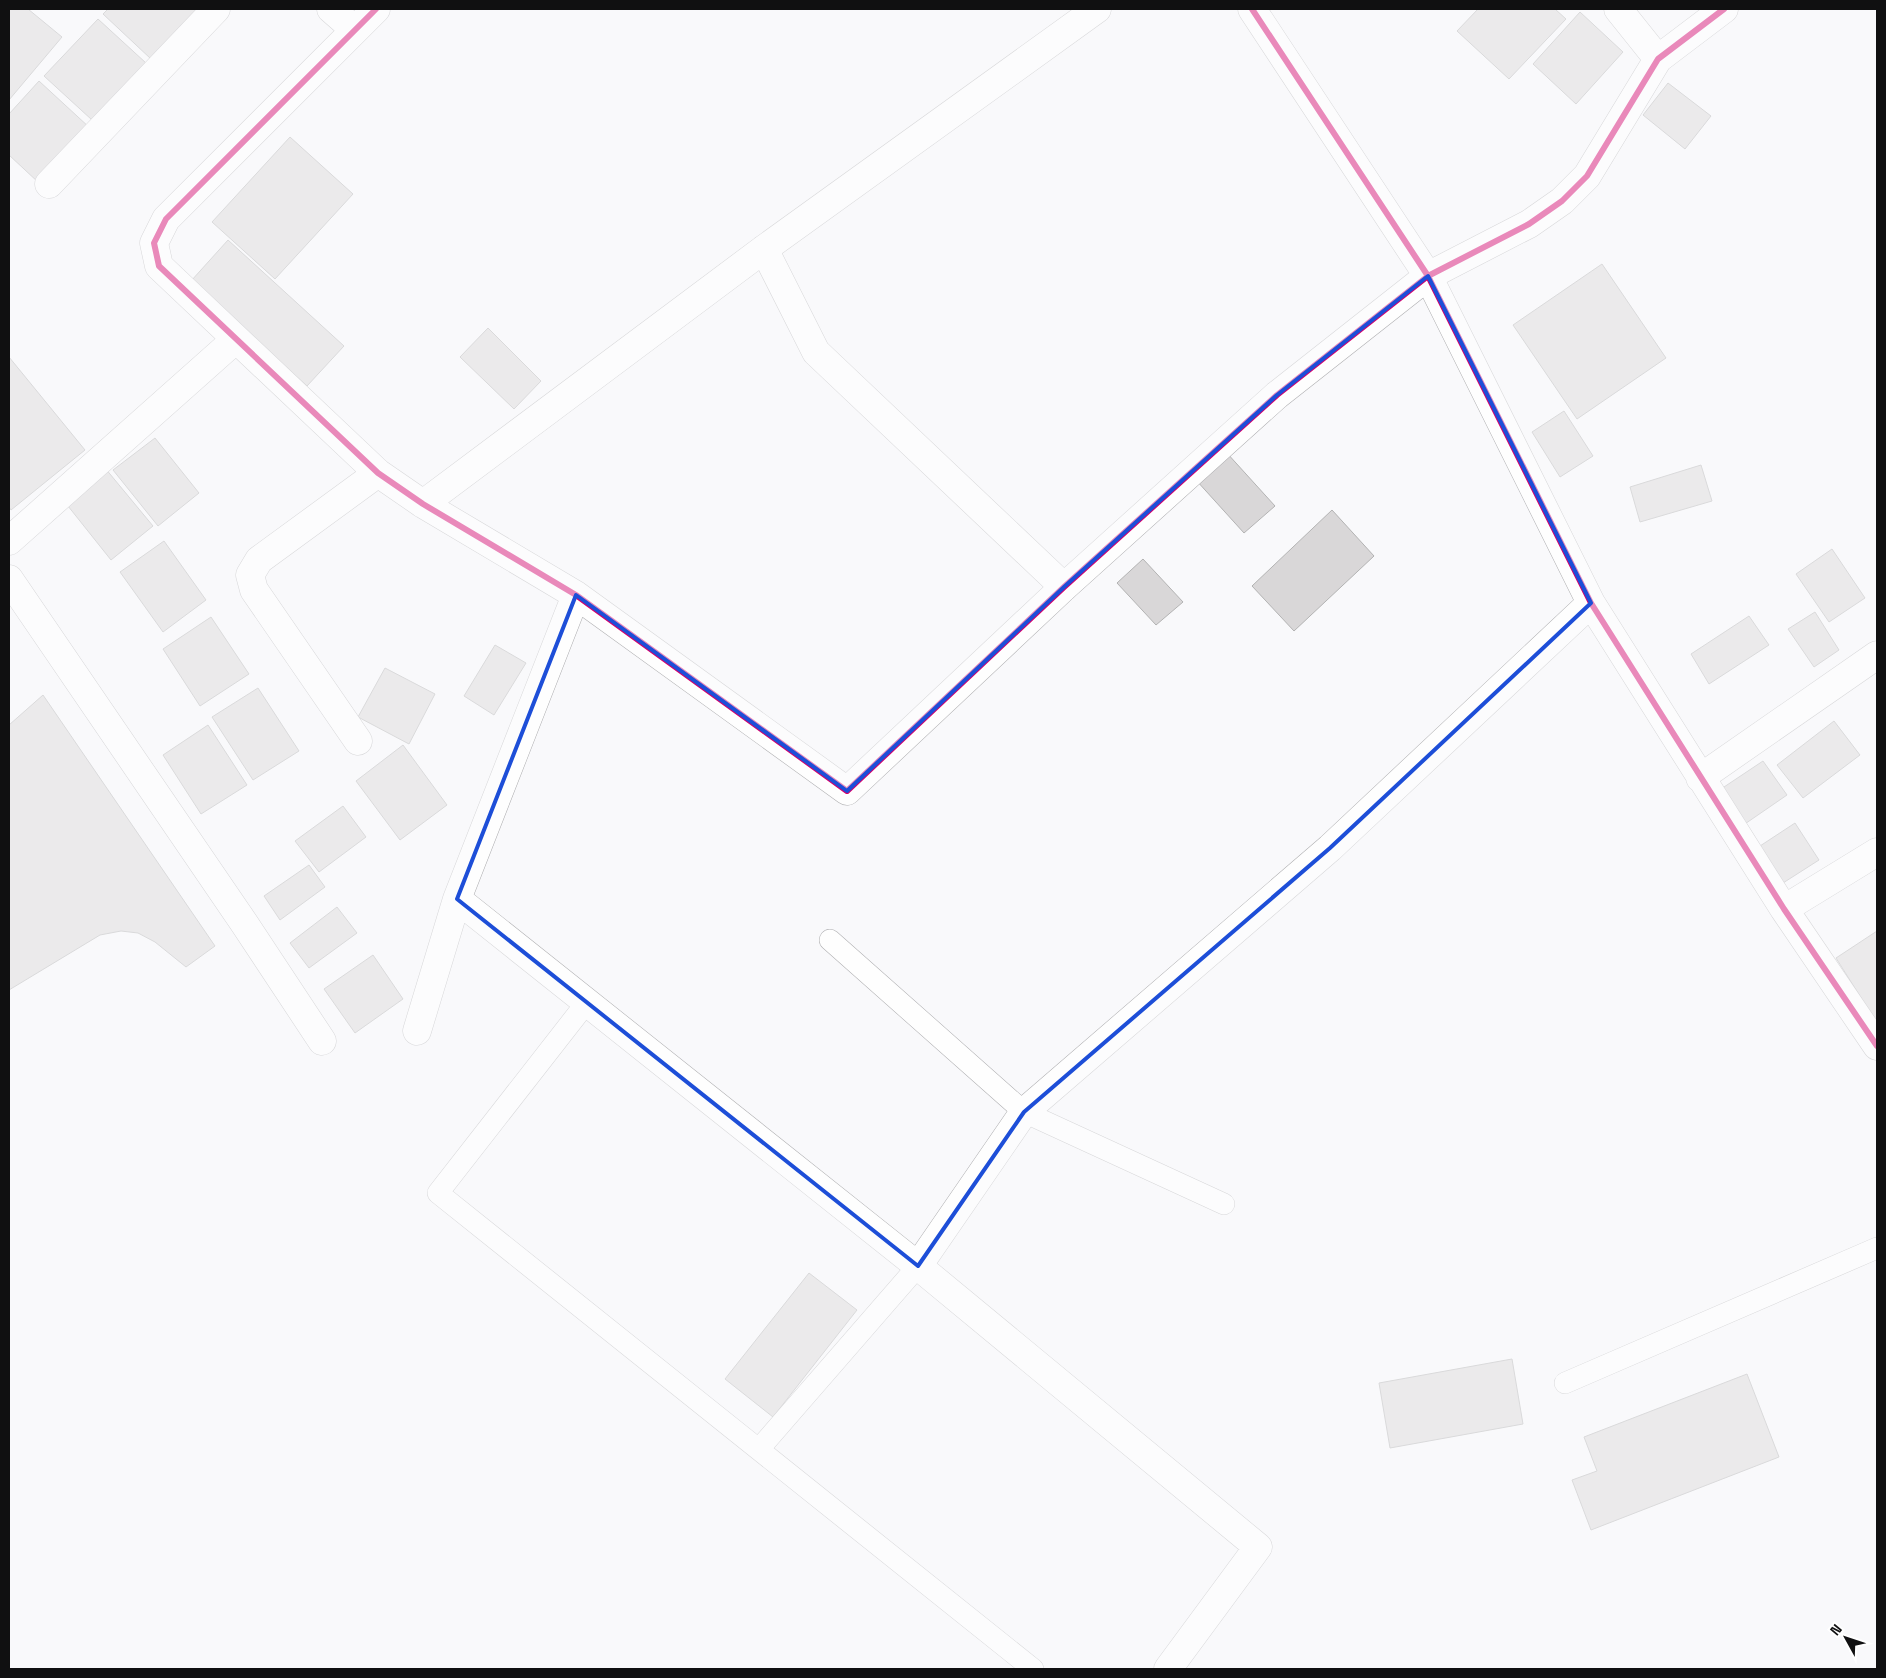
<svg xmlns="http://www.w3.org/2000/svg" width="1886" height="1678" viewBox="0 0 1886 1678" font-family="'Space Grotesk',sans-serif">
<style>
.building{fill:#d9d7d8;stroke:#b3b3b3}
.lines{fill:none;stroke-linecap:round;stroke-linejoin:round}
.service-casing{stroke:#aeaeb0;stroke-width:22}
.minor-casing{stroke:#aeaeb0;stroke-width:29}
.service{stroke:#fefefe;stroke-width:21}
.minor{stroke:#fefefe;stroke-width:28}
.cycleway-casing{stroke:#fff;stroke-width:9}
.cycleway{stroke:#d6006c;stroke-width:6}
.marked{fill:none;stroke:#1d4ed8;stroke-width:4;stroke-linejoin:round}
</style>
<rect width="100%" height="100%" fill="#f9f9fb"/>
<path class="building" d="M9 9H28L62 37 9 100Z
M108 9H198L151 59 103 14Z
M1478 9H1555L1566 19 1509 79 1457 31Z
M1580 12 1623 52 1576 104 1533 64Z
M98 19 146 63 92 120 44 76Z
M39 81 90 128 39 183 9 155V114Z
M1668 83 1711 116 1685 149 1643 115Z
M290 137 353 194 275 279 212 222Z
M228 240 344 346 307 386 191 281Z
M1602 264 1666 358 1577 419 1513 325Z
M488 328 541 381 514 409 460 357Z
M9 357 85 450 11 510 9 507Z
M1564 411 1593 456 1560 477 1532 432Z
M155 438 199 493 158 526 113 470Z
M1226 452 1275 506 1244 533 1196 480Z
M1701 465 1712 501 1640 522 1630 487Z
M105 468 153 526 111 560 64 501Z
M1332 510 1374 556 1294 631 1252 586Z
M164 541 206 600 163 632 120 572Z
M1832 549 1865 598 1829 622 1796 574Z
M1143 559 1183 602 1156 625 1117 583Z
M1815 612 1839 650 1814 667 1788 629Z
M1749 616 1769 645 1709 684 1691 654Z
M211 617 249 674 200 706 163 649Z
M495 645 526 663 494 715 464 696Z
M385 668 435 694 409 744 358 717Z
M258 688 299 751 253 780 212 717Z
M43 695 215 946 186 967 155 942 138 933 121 931 100 935 9 990V725Z
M1834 721 1860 755 1803 798 1777 765Z
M208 725 247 785 201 814 163 755Z
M403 745 447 805 400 840 356 781Z
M1763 761 1787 795 1739 828 1715 793Z
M343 806 366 837 319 872 295 841Z
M1795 823 1819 860 1783 883 1760 846Z
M309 865 325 887 280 920 264 896Z
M337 907 357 933 309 968 290 943Z
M1877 931V1019L1875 1020 1836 958Z
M373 955 403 999 355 1033 324 989Z
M809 1273 857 1310 773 1417 725 1379Z
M1512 1359 1523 1424 1390 1448 1379 1383Z
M1747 1374 1779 1457 1591 1530 1572 1480 1597 1471 1584 1437Z"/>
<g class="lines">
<defs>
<path id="service" d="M830 940 1024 1112 1224 1204
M587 1002 438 1193 1033 1669
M1565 1383 1877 1248
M759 1449 918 1266"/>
<path id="minor" d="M331 9 355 30
M376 9 166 219 154 243 159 266 378 473 423 504 576 595 847 791 1064 587 1277 395 1428 276 1529 224 1562 201 1587 176 1658 59 1724 9
M1252 9 1428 276 1591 603 1784 909 1877 1046
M1618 9 1658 59
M49 184 216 9
M764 249 816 352 1064 587
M423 504 764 249 1097 9
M9 541 235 340
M9 579 244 923 322 1041
M358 741 254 590 250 575 259 560 378 473
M1700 778 1877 655
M457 899 918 1266 1258 1547 1168 1669
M1784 909 1877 852
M417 1031 457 899 576 595
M918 1266 1024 1112 1330 848 1591 603"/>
</defs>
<use href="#service" class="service-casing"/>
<use href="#minor" class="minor-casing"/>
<use href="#service" class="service"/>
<use href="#minor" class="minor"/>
<defs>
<path id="cycleway" d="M376 9 166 219 154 243 159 266 378 473 423 504 576 595 847 791 1064 587 1277 395 1428 276 1529 224 1562 201 1587 176 1658 59 1724 9
M1252 9 1428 276 1591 603 1784 909 1877 1046"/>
</defs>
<use href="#cycleway" class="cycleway-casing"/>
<use href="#cycleway" class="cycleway"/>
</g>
<path d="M0 0H1886V1678H0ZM1428 276 1591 603 1330 848 1024 1112 918 1266 457 899 576 595 847 791 1064 587 1277 395Z" fill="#f9f9fb" fill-opacity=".55" fill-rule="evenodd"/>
<path class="marked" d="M1428 276 1591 603 1330 848 1024 1112 918 1266 457 899 576 595 847 791 1064 587 1277 395Z"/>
<rect width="1886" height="1678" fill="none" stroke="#101011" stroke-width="20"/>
<g transform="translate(1846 1638) rotate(310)" stroke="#ffffff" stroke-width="4" paint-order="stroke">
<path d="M0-4L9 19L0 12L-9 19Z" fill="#101011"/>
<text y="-8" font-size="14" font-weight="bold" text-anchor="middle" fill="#101011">N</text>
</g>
</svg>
